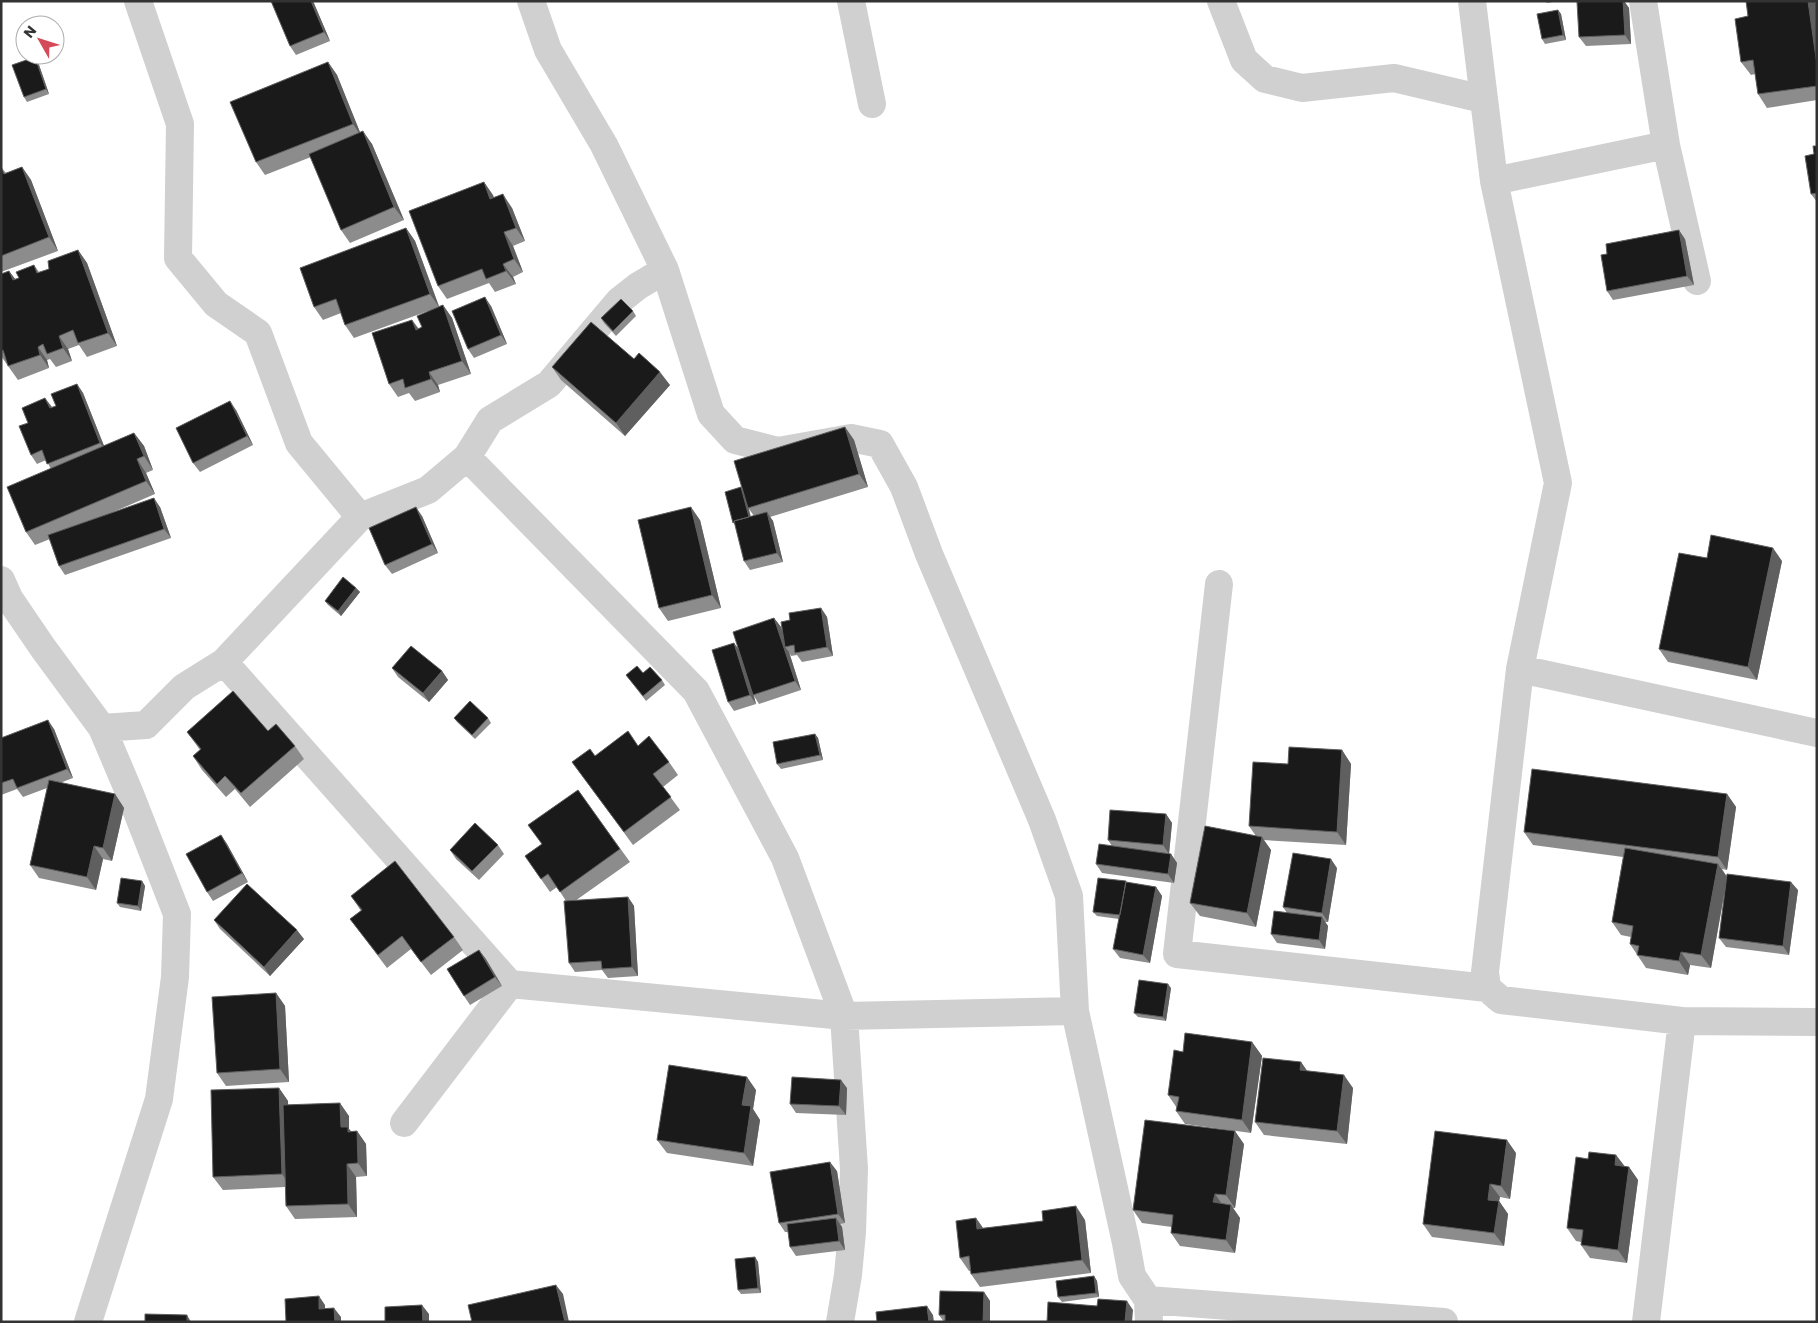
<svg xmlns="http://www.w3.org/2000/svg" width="1818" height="1323" viewBox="0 0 1818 1323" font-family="Poppins,sans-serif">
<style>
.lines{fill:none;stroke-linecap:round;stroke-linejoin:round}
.street{stroke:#d0d0d0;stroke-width:28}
.wall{fill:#8c8c8c;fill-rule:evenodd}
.shaded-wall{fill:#5f5f5f}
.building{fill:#1a1a1a;stroke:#5f5f5f}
</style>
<rect width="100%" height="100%" fill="#fff"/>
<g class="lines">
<path class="street" d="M138 1 180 124 178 258 216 304 258 333 299 443 360 517
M851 1 872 104
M1221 1 1244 60 1265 79 1302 88 1394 78 1483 99
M1472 1 1494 181 1558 483 1520 669 1485 972 1487 988 1501 1000 1682 1021 1817 1022
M1666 145 1697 281
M1494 181 1666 145 1643 1
M665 270 711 414 735 440 778 451 851 438 880 444 904 487 929 554 1042 820 1069 896 1075 1011 1126 1243 1132 1276 1148 1300 1149 1322
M467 457 696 691 785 858 844 1016 854 1169 852 1232 848 1275 840 1322
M1 580 9 598 43 648 102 728 130 794 177 914 175 977 159 1099 88 1322
M1219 584 1177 954 1487 988
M224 662 510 984 844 1016 1075 1011
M1520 669 1817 733
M102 728 146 725 184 687 224 662 360 517 428 490 467 457 490 420 549 384 619 301 638 286 665 270 604 145 548 50 531 1
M404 1123 510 984
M1148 1300 1444 1322
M1646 1322 1682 1021"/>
</g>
<path class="wall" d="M313 1 330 41 296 55 290 46Z
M1545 1H1558L1547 3Z
M1586 1H1624L1629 8 1631 44 1586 46 1579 37Z
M1746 1H1814L1816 3 1817 11V100L1767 108 1758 94 1755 74 1751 75 1741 62 1748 16Z
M1558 10 1561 14 1566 40 1545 44 1542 39Z
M38 62 49 94 27 102 24 97Z
M328 62 337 75 360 133 372 144 404 220 350 243 341 230 311 157 265 175 256 162Z
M1817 146V202L1811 194 1814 154Z
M1 167 6 173 22 167 31 180 58 251 1 272Z
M484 182 494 198 512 208 525 241 513 246 523 272 513 277 516 284 495 292 489 283 447 299 438 286Z
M406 228 415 241 439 306 443 305 452 318 471 374 438 385 440 392 415 401 409 393 398 397 389 384 412 320 419 329 422 327 428 311 354 338 345 325 341 313 323 320 314 307Z
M1685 239 1694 285 1613 300 1607 291Z
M78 250 87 263 117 346 87 357 79 345 68 349 72 361 56 367 50 359 47 360 49 368 18 380 1 356V274L9 271 15 279 19 278 34 265 39 272 49 269Z
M491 306 507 344 474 358 468 349Z
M633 311 636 316 616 336 604 323 601 318Z
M634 359 670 385 625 436 561 380 552 367Z
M77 384 83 393 104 446 134 433 144 446 153 470 146 473 155 494 104 516 160 507 171 538 65 575 59 566 50 539 35 545 26 532 51 469 46 460 37 464 31 455 28 423 52 408 56 406Z
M236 410 253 445 200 472 193 463Z
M845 427 854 440 868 487 770 517 773 521 783 562 750 570 744 561 735 524 733 523 743 490ZM749 509 754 516 751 517Z
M422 516 438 553 392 574 385 565Z
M700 520 721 608 668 621 659 608Z
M1707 558 1782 561 1757 680 1668 662 1659 649Z
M356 588 360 592 341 616 328 605 325 601Z
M821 608 827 617 833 656 802 662 797 655 791 656 789 652 801 690 759 704 754 696 756 704 734 711 728 702 774 618 781 627 784 636 790 620Z
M392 668 442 671 448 680 429 702 398 677Z
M643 673 662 680 665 685 646 701 626 675Z
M454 718H488L491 723 475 739 457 722Z
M54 729 73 778 60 783 115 794 124 808 112 861 103 859 96 890 39 878 30 865 47 788 23 797 17 789 1 795V738Z
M268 731 295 746 304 759 250 807 235 789 226 797 202 770 193 756 200 750 187 732Z
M815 734 818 738 823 760 781 769 777 764Z
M638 746 669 762 678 775 663 787 680 810 633 845 572 762 595 756Z
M1342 750 1351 764 1346 845 1263 840 1271 850 1256 927 1200 916 1190 903 1256 836 1249 826 1288 764Z
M578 790 630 862 575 901 628 897 634 906 638 976 608 978 602 970 575 972 569 963 566 901 557 887 550 892 525 856 542 844Z
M1727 794 1736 807 1727 870 1722 869 1727 877 1798 890 1789 955 1726 947 1719 938 1727 880 1711 968 1690 965 1688 975 1646 968 1630 944 1631 937 1621 935 1612 922 1623 857 1533 845 1524 832Z
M1166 814 1172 823 1169 854H1171L1177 863 1174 883 1102 873 1096 864 1112 846 1108 840Z
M221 835 227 844 248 882 213 901 207 892Z
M498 845 504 854 479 880 456 859 450 850Z
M1337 868 1328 922H1325L1328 926 1325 949 1277 943 1271 934 1287 913 1283 907Z
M142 881 145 886 141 911 120 907 117 903Z
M1126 882 1156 887 1162 896 1150 963 1120 958 1113 949 1119 919 1097 916 1093 912Z
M351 896 454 937 463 950 431 975 411 949 387 968 350 919 361 911Z
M214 920 304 939 270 976 220 929Z
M479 950 502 986 470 1005 464 996Z
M1171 988 1166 1021 1138 1017 1134 1013Z
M276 993 285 1006 289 1082 226 1086 217 1073Z
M1252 1042 1262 1056 1251 1133 1185 1124 1176 1111 1177 1108 1168 1095Z
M1301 1062 1307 1071 1353 1088 1347 1144 1264 1135 1255 1122Z
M279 1088 288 1101V1105L349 1116V1129L351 1131H357L366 1144 367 1176 356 1177 357 1217 295 1219 286 1206 285 1187 223 1190 213 1177Z
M847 1088 846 1115 796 1113 790 1104Z
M756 1090 753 1109 760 1120 753 1166 667 1153 657 1140Z
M1244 1144 1235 1208H1233L1240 1218 1235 1253 1180 1246 1171 1233 1172 1227 1142 1223 1133 1210Z
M1516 1153 1510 1199 1500 1197 1499 1201 1508 1214 1504 1246 1432 1237 1423 1224Z
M1616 1155 1625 1167H1629L1638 1180 1627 1263 1590 1258 1581 1245V1242L1576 1241 1567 1228 1588 1159Z
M837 1171 845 1223 840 1224 842 1227 845 1250 796 1256 790 1247 788 1232H785L779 1223Z
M976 1218 983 1228 1085 1220 1091 1273 980 1287 971 1274V1271H969L960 1258Z
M755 1257 758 1262 761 1293 741 1294 738 1290Z
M1094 1276 1097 1281 1099 1297 1062 1302 1058 1297Z
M984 1292 990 1301V1322H944L939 1315Z"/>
<path class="shaded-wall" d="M311 1H313L330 41 324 32Z
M1623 1H1624L1629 8 1631 44 1625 35Z
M1808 1H1814L1816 3 1817 11V65Z
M1558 10 1561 14 1566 40 1563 35Z
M35 57 38 62 49 94 46 89Z
M328 62 337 75 362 137 353 124Z
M363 131 372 144 404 220 394 207Z
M22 167 31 180 58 251 49 237Z
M484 182 493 195 500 213 490 199Z
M503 194 512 208 525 241 516 228Z
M406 228 415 241 439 307 430 294Z
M1679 230 1685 239 1694 285 1687 276Z
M504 232 513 246 523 272 514 259Z
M78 250 87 263 117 346 108 333Z
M503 264 513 277 516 284 506 271Z
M9 271 19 284 13 280Z
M485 297 491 306 507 344 501 335Z
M443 305 452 318 471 374 462 361Z
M412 320 421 333 416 330Z
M59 336 68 349 72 361 63 348Z
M38 347 47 360 49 368 40 355Z
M429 372 438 385 440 392 431 379Z
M660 372 670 385 625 436 616 423Z
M77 384 83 393 106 451 100 443Z
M45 398 52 407 56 417 50 408Z
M230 401 236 410 253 445 247 436Z
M845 427 854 440 868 487 859 474Z
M134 433 144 446 153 470 144 456Z
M137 459 146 473 155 494 146 481Z
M741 487 744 492 752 522 749 518Z
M154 498 160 507 171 538 164 529Z
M416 507 422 516 438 553 432 544Z
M691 507 700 520 721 608 712 595Z
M767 512 773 521 783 562 777 553Z
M1773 548 1782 561 1757 680 1748 667Z
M356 588 360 592 341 616 338 611Z
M821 608 827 617 833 656 827 647Z
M774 618 781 627 787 646 785 647 789 652 801 690 795 681Z
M734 643 741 652 756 704 750 695Z
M442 671 448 680 429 702 423 693Z
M48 720 54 729 73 778 67 769Z
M815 734 818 738 823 760 820 755Z
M1342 750 1351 764 1346 845 1337 832Z
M115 794 124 808 112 861 103 848Z
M1727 794 1736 807 1727 870 1718 857Z
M1166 814 1172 823 1169 854 1163 845Z
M221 835 227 844 248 882 242 873Z
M1262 837 1271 850 1256 927 1247 913Z
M94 846 103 859 96 890 87 877Z
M1171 854 1177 863 1174 883 1168 874Z
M1331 859 1337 868 1328 922 1322 913Z
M1718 864 1727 877 1711 968 1701 955Z
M142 881 145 886 141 911 138 906Z
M1791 882 1798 890 1789 955 1783 946Z
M1156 887 1162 896 1150 963 1143 955Z
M628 897 634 906 638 976 632 967Z
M1322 917 1328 926 1325 949 1319 940Z
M297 930 304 939 270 976 264 967Z
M479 950 486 959 502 986 495 977Z
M1681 952 1690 965 1688 975 1679 961Z
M1168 984 1171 988 1166 1021 1163 1017Z
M276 993 285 1006 289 1082 280 1069Z
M1252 1042 1262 1056 1251 1133 1242 1120Z
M1301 1062 1310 1075 1300 1070Z
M1344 1075 1353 1088 1347 1144 1337 1131Z
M747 1077 756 1090 753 1109 760 1120 753 1166 744 1153 742 1105Z
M841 1080 847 1088 846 1115 839 1106Z
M279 1088 288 1101 291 1187 282 1174Z
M340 1103 349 1116V1129L357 1139V1131L366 1144 367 1176 358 1163 341 1127Z
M1235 1131 1244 1144 1235 1208 1226 1195Z
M1507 1140 1516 1153 1510 1199 1501 1186Z
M1616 1155 1626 1168 1615 1165Z
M830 1162 837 1171 845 1223 838 1214Z
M347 1164 356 1177 357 1217 348 1204Z
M1629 1167 1638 1180 1627 1263 1618 1250Z
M1490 1184 1500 1197 1499 1201 1508 1214 1504 1246 1494 1233 1488 1200Z
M1215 1194 1224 1207 1213 1202Z
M1231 1205 1240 1218 1235 1253 1226 1240Z
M1076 1206 1085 1220 1091 1273 1082 1260Z
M836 1218 842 1227 845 1250 839 1241Z
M976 1218 985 1231 977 1229Z
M755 1257 758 1262 761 1293 758 1288Z
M1094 1276 1097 1281 1099 1297 1096 1293Z
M556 1285 563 1294 569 1322H565Z
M984 1292 990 1301V1322H983Z
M319 1296 325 1305V1318L319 1309Z
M1127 1301 1133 1310 1132 1322H1125Z
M422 1305 429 1314V1322H423Z
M927 1306 933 1315 934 1322H929Z
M334 1308 341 1317V1322H335Z
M187 1315 191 1322H187Z"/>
<path class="building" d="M271 1H311L324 32 290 46Z
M1586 1H1623L1625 35 1579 37 1577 2Z
M1746 1H1808L1817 65V86L1758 94 1753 60 1741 62 1735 19 1748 16Z
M1558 10 1563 35 1542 39 1537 14Z
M35 57 46 89 24 97 12 65Z
M328 62 353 124 256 162 230 102Z
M363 131 394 207 341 230 309 154Z
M1813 146H1817V193L1811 194 1805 156 1814 154Z
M1 167 4 174 22 167 49 237 1 256Z
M484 182 490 199 503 194 516 228 504 232 514 259 503 264 506 271 486 279 482 269 438 286 409 211Z
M406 228 430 294 345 325 336 299 314 307 300 268Z
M1679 230 1687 276 1607 291 1601 255 1607 254 1606 244Z
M78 250 108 333 78 343 73 330 59 336 63 348 47 354 43 344 38 347 40 355 8 366 3 350 1 351V274L9 271 13 280 19 278 16 272 34 265 37 273 49 269 48 261Z
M485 297 501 335 468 349 452 311Z
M621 299 633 311 613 331 601 318Z
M443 305 462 361 429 372 431 379 405 388 403 379 389 384 372 333 412 320 416 330 422 327 417 316Z
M591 322 634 359 639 353 660 372 616 423 552 367Z
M77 384 100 443 47 464 42 450 31 455 19 426 28 423 22 408 45 398 50 408 56 406 51 394Z
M230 401 247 436 193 463 176 428Z
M845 427 859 474 748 508 734 461Z
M134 433 144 456 137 459 146 481 26 532 7 487Z
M741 487 749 517 734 521V522L733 523 725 492Z
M154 498 164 529 59 566 48 535Z
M416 507 432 544 385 565 369 528Z
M691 507 712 595 659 608 638 520Z
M767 512 777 553 744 561 734 521Z
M1711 535 1773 548 1748 667 1659 649 1679 553 1707 558Z
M343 577 356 588 338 611 325 601Z
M821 608 827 647 795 653 794 645 785 647 781 622 790 620 789 613Z
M774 618 795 681 753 695 733 632Z
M734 643 750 695 728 702 712 650Z
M411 646 442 671 423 693 392 668Z
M637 666 643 673 650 667 662 680 643 696 626 675Z
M233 691 268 731 276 724 295 746 241 793 225 776 217 784 193 756 201 749 187 732Z
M470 701 488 718 472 735 454 718Z
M48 720 67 769 17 788 13 779 1 783V738Z
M628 731 638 746 649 736 669 762 653 774 671 797 624 832 572 762 590 749 595 756Z
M815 734 820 755 777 764 773 742Z
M1289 747 1342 750 1337 832 1249 826 1253 762 1288 764Z
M1532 769 1727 794 1718 857 1524 832Z
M49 780 115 794 103 848 94 846 87 877 30 865Z
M578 790 620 849 560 892 548 874 541 879 525 856 542 844 528 825Z
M1110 810 1166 814 1163 845 1108 840Z
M475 823 498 845 472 871 450 850Z
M1205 826 1262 837 1247 913 1190 903Z
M221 835 242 873 207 892 186 854Z
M1099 844 1171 854 1168 874 1096 864Z
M1625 848 1718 864 1701 955 1681 952 1679 961 1637 955 1639 946 1630 944 1633 926 1612 922Z
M1293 853 1331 859 1322 913 1283 907Z
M395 861 454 937 421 962 402 936 378 955 350 919 362 910 351 896Z
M1727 874 1791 882 1783 946 1719 938Z
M121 878 142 881 138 906 117 903Z
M1098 878 1126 881 1120 915 1093 912Z
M1126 882 1156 887 1143 955 1113 949Z
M247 884 297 930 264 967 214 920Z
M628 897 632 967 602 969 601 961 569 963 564 901Z
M1274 911 1322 917 1319 940 1271 934Z
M479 950 495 977 464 996 447 969Z
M1139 980 1168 984 1163 1017 1134 1013Z
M276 993 280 1069 217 1073 212 997Z
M1185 1033 1252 1042 1242 1120 1176 1111 1179 1097 1168 1095 1174 1050 1183 1052Z
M1263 1058 1301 1062 1300 1070 1344 1075 1337 1131 1255 1122Z
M669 1065 747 1077 742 1105 751 1106 744 1153 657 1140Z
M792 1077 841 1080 839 1106 790 1104Z
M279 1088 282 1174 213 1177 211 1090Z
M340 1103 341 1127H348V1132L357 1131 358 1163 347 1164 348 1204 286 1206 283 1105Z
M1145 1120 1235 1131 1226 1195 1215 1194 1213 1202 1231 1205 1226 1240 1171 1233 1173 1215 1133 1210Z
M1435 1131 1507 1140 1501 1186 1490 1184 1488 1200 1499 1201 1494 1233 1423 1224Z
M1589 1152 1616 1155 1615 1165 1629 1167 1618 1250 1581 1245 1583 1230 1567 1228 1576 1157 1588 1159Z
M830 1162 838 1214 779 1223 770 1172Z
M1076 1206 1082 1260 971 1274 969 1256 960 1258 956 1221 976 1218 977 1229 1043 1221 1042 1211Z
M836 1218 839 1241 790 1247 787 1224Z
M755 1257 758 1288 738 1290 735 1259Z
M1094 1276 1096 1293 1058 1297 1056 1281Z
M556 1285 565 1322H472L468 1305Z
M940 1291 984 1292 983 1322H945V1315H939Z
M319 1296V1309L334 1308 335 1322H286L285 1299Z
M1098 1299 1127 1301 1125 1322H1047L1048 1302 1097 1306Z
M422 1305 423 1322H385V1307Z
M927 1306 929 1322H877L876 1312Z
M145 1314 187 1315V1322H145Z"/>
<rect width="1818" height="1323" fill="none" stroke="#333333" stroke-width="5"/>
<g transform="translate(40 40) rotate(309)"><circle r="24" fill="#ffffff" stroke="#adadad"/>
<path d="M0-4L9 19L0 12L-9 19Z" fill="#d54a58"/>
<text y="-8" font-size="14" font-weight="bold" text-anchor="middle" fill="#333333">N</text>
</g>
</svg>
